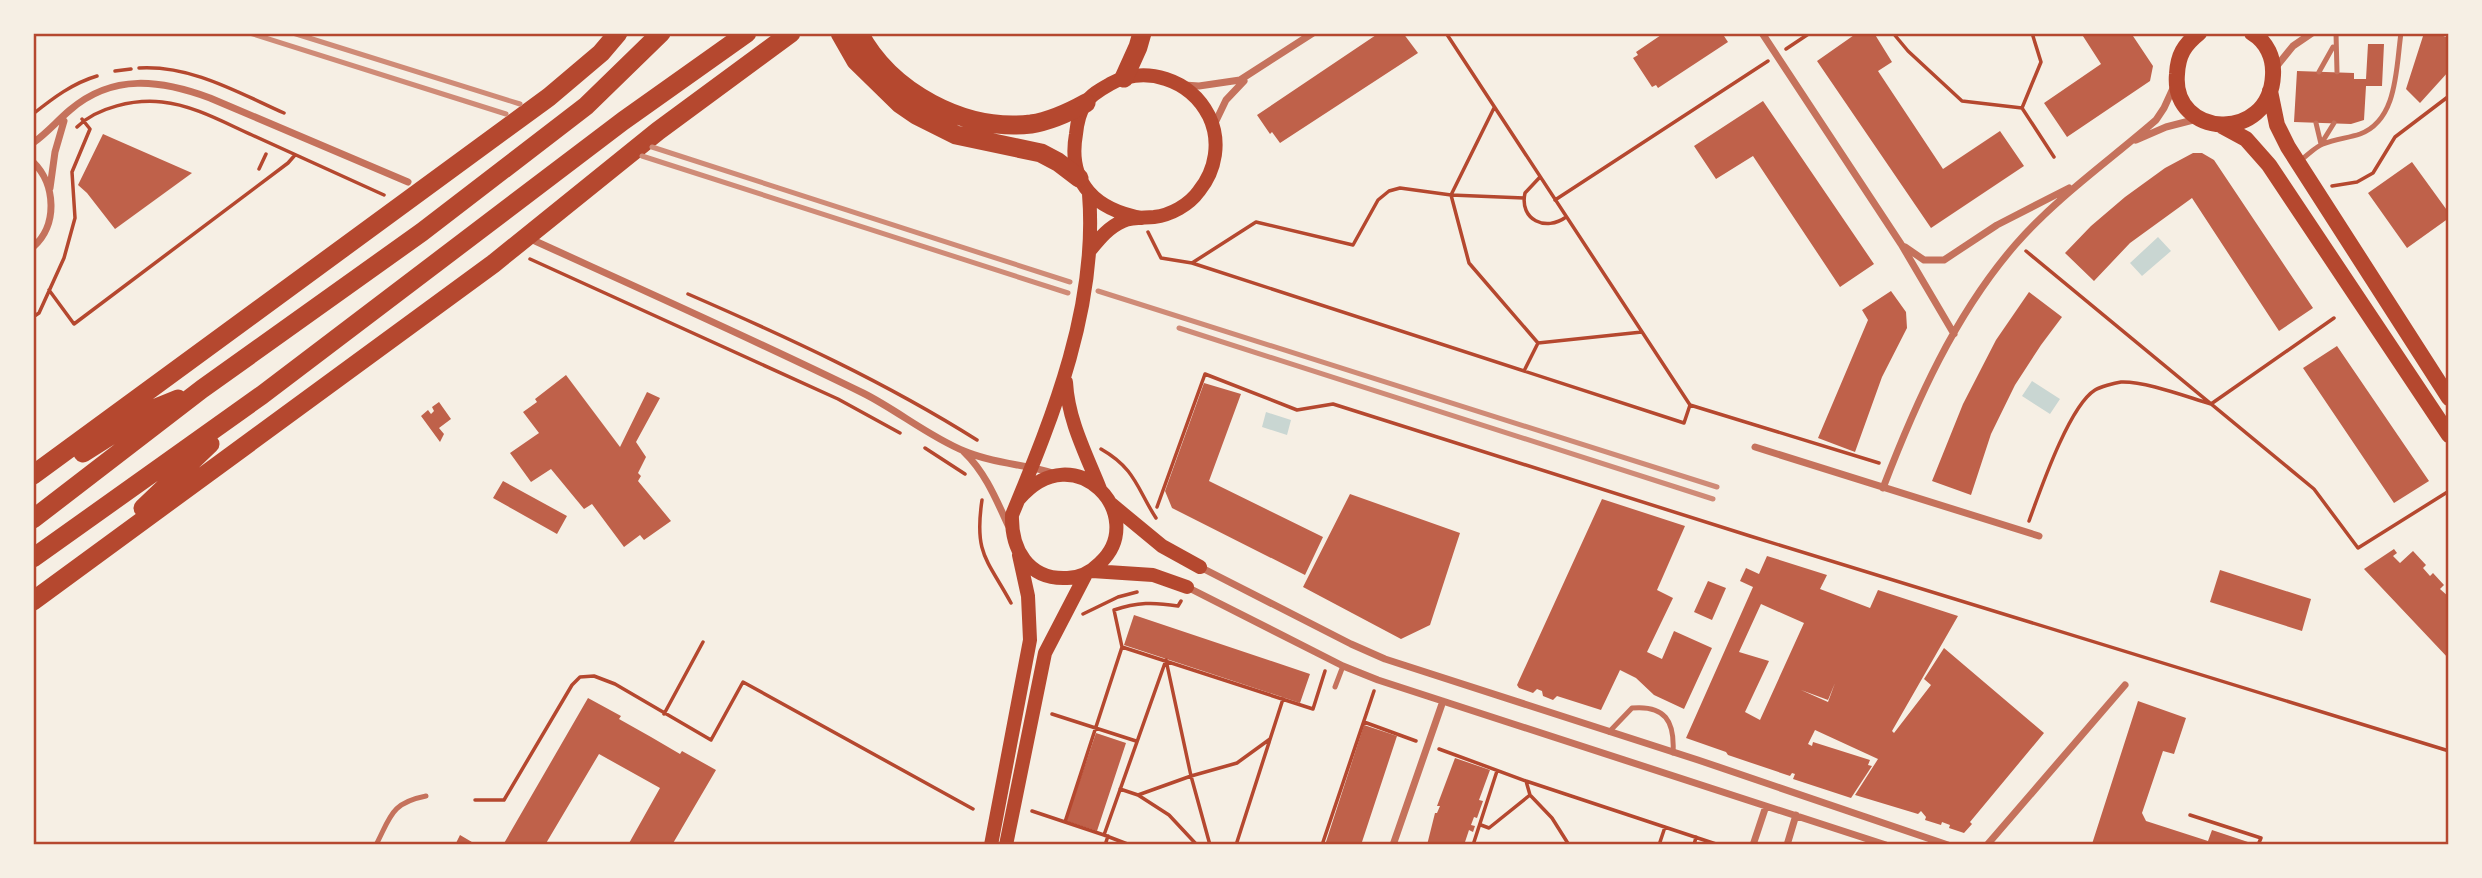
<svg xmlns="http://www.w3.org/2000/svg" width="2482" height="878" viewBox="0 0 2482 878" font-family="Inter,sans-serif">
<style>
.water{fill:#c9d6d2}
.building{fill:#bf614a;fill-rule:evenodd}
.lines{fill:none;stroke-linecap:round;stroke-linejoin:round}
.path{stroke:#b5482f;stroke-width:3.5}
.service{stroke:#c5725c;stroke-width:5}
.minor{stroke:#c5725c;stroke-width:7}
.secondary{stroke:#b5482f;stroke-width:14}
.primary{stroke:#b5482f;stroke-width:16}
.motorway{stroke:#b5482f;stroke-width:19}
.rail{stroke:#cf8b77;stroke-width:5}
.neatline{fill:none;stroke:#b5482f;stroke-width:2.5}
</style>
<rect width="100%" height="100%" fill="#f6efe4"/>
<path class="water" d="M2158 237 2171 251 2142 276 2130 263Z
M2032 381 2060 399 2050 414 2022 396Z
M1266 412 1291 420 1287 435 1262 427Z"/>
<path class="building" d="M1379 33H1403L1418 53 1280 143 1272 132 1270 134 1257 115Z
M1664 33H1722L1728 42 1658 88 1656 85 1652 87 1633 58 1638 55 1636 52Z
M1857 33H1874L1892 62 1878 71 1943 169 2000 131 2024 166 1931 228 1817 61Z
M2081 33H2131L2153 66 2150 81 2067 137 2044 103 2101 64Z
M2424 33H2435L2449 38V71L2420 103 2406 89Z
M2368 44H2384L2382 86H2366L2364 120 2351 124 2294 122 2297 71 2354 73V79H2366Z
M1763 101 1874 264 1840 287 1753 156 1716 179 1694 146Z
M103 134 112 138 192 173 115 229 87 193 78 185Z
M2193 153H2202L2214 160 2313 308 2279 331 2192 198 2130 243 2094 281 2065 253 2091 226 2125 197 2165 168Z
M2412 162 2449 213V218L2407 248 2368 193Z
M1891 291 1906 312 1907 328 1882 377 1855 452 1818 438 1868 320 1862 310Z
M2029 292 2062 317 2041 345 2015 385 1991 434 1971 495 1932 481 1963 404 1996 340Z
M2337 346 2429 481 2394 503 2303 368Z
M566 375 620 447 647 392 660 398 636 442 646 457 638 473 641 476 638 481 671 521 644 540 640 535 624 547 592 504 584 509 551 469 531 482 510 453 539 433 523 412 537 402 535 399Z
M1204 383 1241 394 1209 481 1323 537 1305 575 1172 508 1165 491Z
M439 402 451 419 439 428 444 434 440 442 421 416 428 410 431 414 434 411 432 407Z
M503 481 567 516 557 534 493 498Z
M1350 494 1460 533 1430 625 1401 639 1303 587Z
M1602 499 1685 526 1657 590 1673 598 1647 652 1662 659 1674 631 1712 648 1684 709 1654 695 1636 678 1620 670 1601 710 1557 696 1553 700 1543 696 1542 691 1537 689 1533 693 1519 688 1517 685Z
M2394 549 2397 553 2393 556 2400 563 2413 551 2426 565 2423 568 2430 576 2433 573 2444 585 2440 589 2449 597V659L2364 569Z
M1767 556 1827 575 1820 589 1870 608 1878 590 1958 616 1892 731 1894 733 1931 685 1924 679 1944 648 2044 733 1970 822 1972 824 1964 833 1949 828 1950 825 1942 822 1941 825 1925 820 1926 817 1921 811 1918 814 1855 795 1878 759 1815 730 1808 744 1812 746 1813 742 1870 760 1868 765 1872 766 1851 798 1793 779 1795 774 1792 773 1790 776 1728 755 1726 752 1686 738 1753 587 1740 581 1746 568 1759 574ZM1761 604 1804 623 1760 720 1745 712 1769 661 1739 652ZM1835 683 1828 702 1801 690 1828 700Z
M2220 570 2311 599 2302 631 2210 602Z
M1708 581 1726 588 1712 620 1694 612Z
M1134 615 1310 674 1300 703 1124 645Z
M588 698 621 716 619 719 651 737 680 754 682 751 716 770 672 845H628L660 788 599 754 545 845H503Z
M2138 701 2186 718 2174 754 2163 751 2142 813 2146 821 2208 841 2212 830 2248 842 2247 845 2092 844Z
M1364 725 1397 736 1361 845H1325Z
M1096 733 1126 743 1097 831 1066 821Z
M1455 758 1490 770 1479 800 1483 801 1477 818 1474 817 1471 825 1475 826 1473 832 1469 830 1464 845H1427L1435 813H1437L1440 806H1437Z
M460 835 477 845H455Z"/>
<g class="lines">
<path class="path" d="M1446 33 1690 405
M1893 33 1908 51 1962 101 2022 108 2054 157
M1786 49 1810 33
M139 68C191 65 237 92 284 113
M115 71 131 69
M1494 108 1451 195 1469 263 1538 343 1642 332
M2022 108 2041 62 2032 33
M33 114C53 98 73 83 97 76
M77 127C97 107 135 99 162 102 193 105 225 123 252 135 296 155 340 175 384 195
M259 169 266 154
M1540 177 1525 193C1519 220 1546 232 1566 217
M2332 186 2357 182 2373 173 2395 137 2449 96
M1555 200 1768 61
M1148 232 1161 258 1192 263 1684 423 1690 405 1879 463
M2026 251 2314 489 2358 548 2449 491
M530 259 838 399 900 433
M1192 263 1256 222 1353 245 1378 200 1389 191 1400 188 1451 195 1524 198
M2448 286 2449 287
M49 290 74 324 288 163 295 155
M688 294C787 337 885 382 977 440
M33 317 39 313 64 258 75 218 72 172 90 129 82 119
M1525 369 1538 343
M925 448 965 474
M1101 449C1136 469 1137 489 1156 518
M982 500C974 554 987 559 1011 603
M1157 507 1205 374 1297 410 1333 404 1750 536 2449 751
M2029 521C2040 491 2069 406 2095 390 2100 387 2114 383 2121 382 2145 381 2187 397 2211 404L2334 318
M1181 601 1178 606C1154 602 1137 602 1114 610L1122 647 1313 709 1325 671
M1083 614 1118 597 1137 592
M1166 660 1191 776 1210 845
M664 714 703 642
M1052 714 1136 741
M1364 722 1416 741
M1439 749 1526 781 1719 845
M1526 781 1530 795 1552 818 1569 845
M1120 789 1138 795 1191 776 1237 763 1270 739
M1138 795 1169 815 1197 845
M475 800H504L572 685 580 677 594 676 615 684 711 740 743 682 973 809
M1032 811 1065 822 1122 647
M2190 815 2261 838 2258 845
M1065 822 1104 835 1166 660
M1481 825 1489 828 1530 795
M1104 835 1130 845
M1105 845 1108 836
M1236 845 1283 699
M1322 845 1374 691
M1473 845 1497 771
M1659 845 1665 827
M1694 845 1696 837"/>
<path class="service" d="M2336 33 2337 72
M2319 72 2333 47
M2316 123 2321 144
M2321 144 2334 123
M2301 160C2308 155 2315 147 2323 144 2335 139 2348 138 2360 134 2398 120 2396 67 2401 33
M1335 687 1343 666
M1609 732 1632 708C1665 705 1675 721 1673 753
M376 845C391 816 391 803 426 796"/>
<path class="minor" d="M1762 33 1901 244 1954 334
M2276 67 2293 46 2312 33
M1184 85 1199 86 1240 80 1313 33
M1214 125 1226 100 1244 81
M2136 140 2166 127 2197 119
M33 143C47 133 57 121 70 110 113 73 161 80 210 98L408 182
M33 162C56 184 58 226 33 247
M50 188 55 152 64 121
M535 241C645 291 755 340 863 393 897 410 928 436 964 451 994 464 1026 464 1056 474
M1905 247 1924 260H1944L1997 225 2069 188
M1755 447 2039 536
M964 452C985 472 996 499 1008 525
M1883 488C1916 402 1955 314 2016 244 2057 197 2109 161 2156 120L2164 108 2175 84
M1200 567 1351 644 1385 659 1698 760 1948 845
M1187 587 1343 666 1378 680 1886 845
M1393 845 1443 701
M1753 845 1766 806
M1787 845 1796 815
M1987 845 2125 685"/>
<path class="secondary" d="M1091 249C1100 238 1109 227 1123 221 1132 217 1143 218 1154 217 1171 215 1189 205 1199 191 1216 170 1221 141 1209 116 1190 79 1146 65 1110 84 1101 89 1090 95 1085 104 1079 113 1077 124 1076 134 1067 184 1097 210 1142 218
M1066 382C1068 420 1086 454 1100 489
M1019 499C1075 433 1150 517 1100 563 1091 572 1080 578 1067 578 1028 580 1011 549 1012 515 1054 414 1098 305 1089 194
M1110 503 1162 546 1200 567
M1092 571 1153 575 1187 587
M991 845 1030 640 1028 596 1019 555
M1006 845 1045 653 1086 574"/>
<path class="primary" d="M2199 33C2184 45 2178 55 2177 74 2171 138 2270 144 2273 75 2274 58 2267 42 2252 33
M2270 91 2277 125 2288 147 2449 398
M2222 126 2246 139 2269 165 2449 435"/>
<path class="motorway" d="M840 33 856 61 900 104 916 115 956 135 1041 153 1058 162 1079 178
M859 33C890 92 964 132 1031 124 1051 121 1068 113 1086 103
M1124 78 1138 47 1142 33
M83 453 151 410 178 399
M33 475 549 97 601 53 618 33
M143 508 210 444
M33 519 202 389 422 232 586 106 661 33
M33 558 262 395 623 121 747 33
M33 601 493 264 658 131 791 33"/>
<path class="rail" d="M250 33 506 114
M293 33 520 104
M652 147 1070 282
M642 156 1068 293
M1098 291 1717 487
M1179 328 1713 499"/>
</g>
<rect width="2482" height="878" fill="none" stroke="#f6efe4" stroke-width="70"/>
<rect x="35" y="35" width="2412" height="808" class="neatline"/>
</svg>
